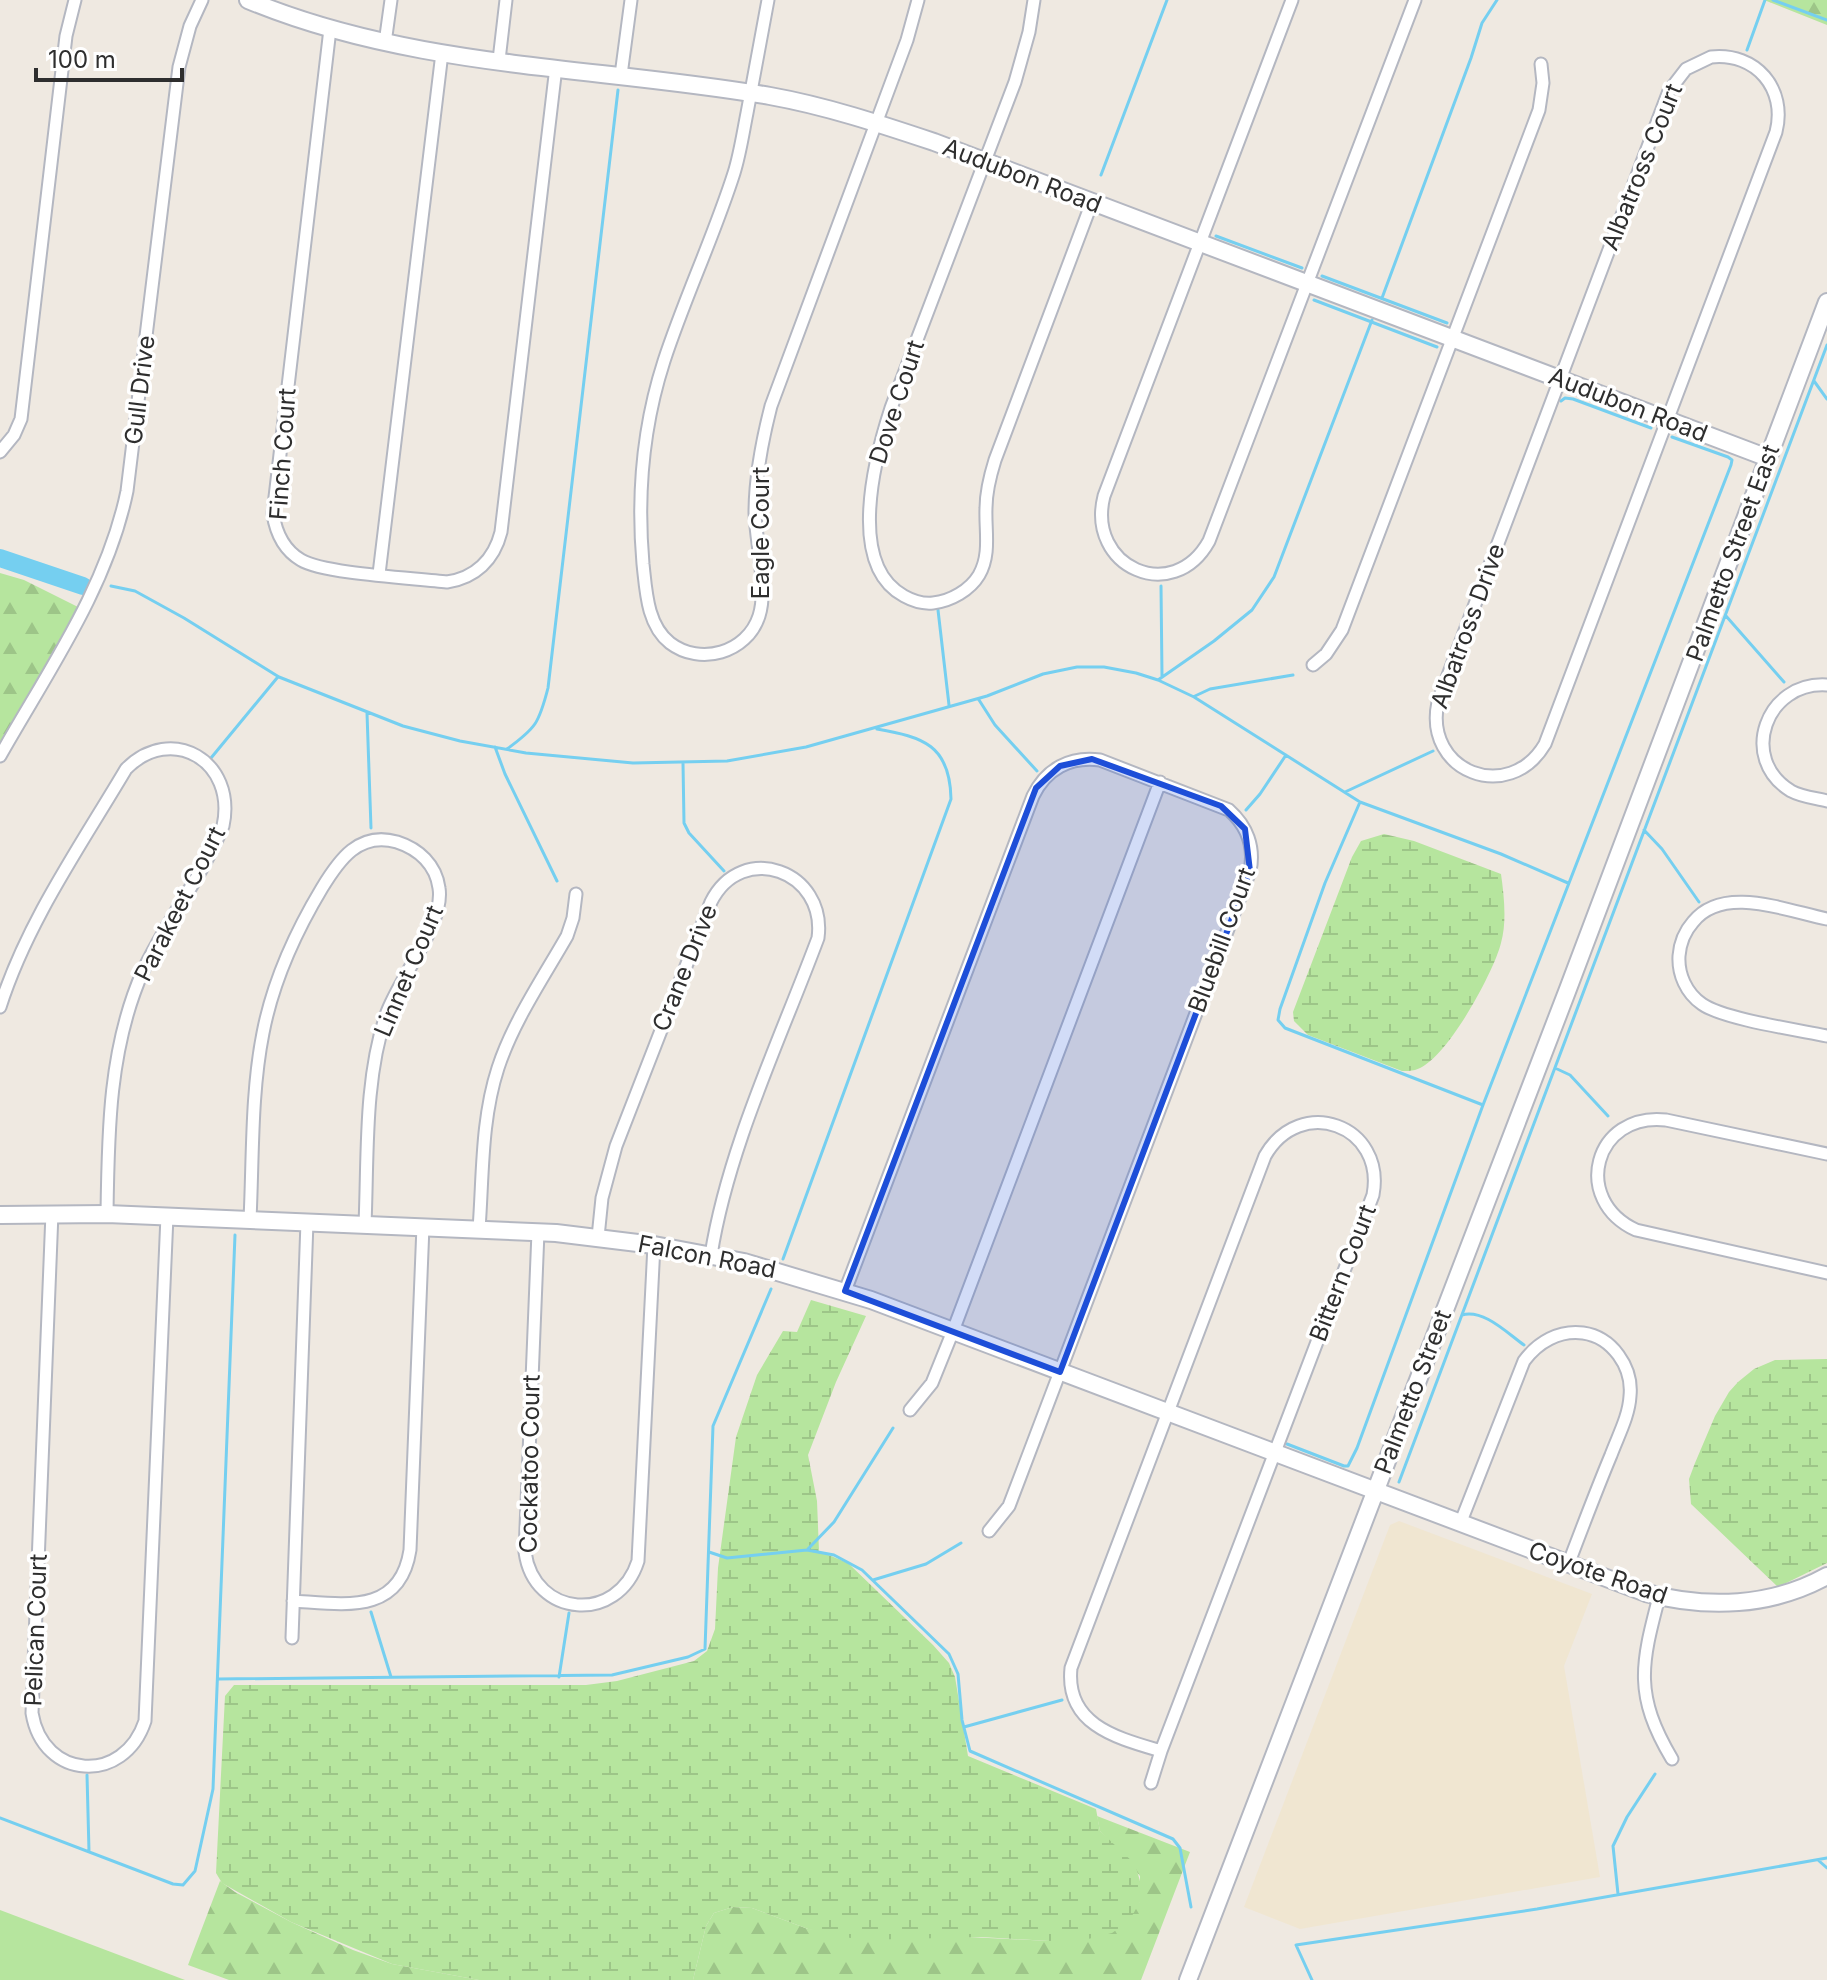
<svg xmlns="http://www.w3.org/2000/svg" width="1827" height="1980" viewBox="0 0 1827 1980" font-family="Inter,sans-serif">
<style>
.education{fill:#f0e6d1}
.grass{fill:#b6e59e}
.forest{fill:url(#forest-firs)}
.wetland{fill:url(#wetland-marsh)}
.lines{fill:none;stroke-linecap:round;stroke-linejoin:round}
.stream{stroke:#75cff0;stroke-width:3}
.river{stroke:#75cff0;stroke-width:18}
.street-casing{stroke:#b4b7c1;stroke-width:15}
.secondary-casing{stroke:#b4b7c1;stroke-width:20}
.street{stroke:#fff;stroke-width:11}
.secondary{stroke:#fff;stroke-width:16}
.marked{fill:#1d4ed8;fill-opacity:0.2;stroke:#1d4ed8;stroke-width:6;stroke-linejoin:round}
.labels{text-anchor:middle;stroke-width:7;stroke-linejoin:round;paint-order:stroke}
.street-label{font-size:24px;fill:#2e2e2e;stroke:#fff}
</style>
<defs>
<pattern id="forest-firs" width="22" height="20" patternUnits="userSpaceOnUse" patternTransform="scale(2)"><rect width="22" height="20" fill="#b6e59e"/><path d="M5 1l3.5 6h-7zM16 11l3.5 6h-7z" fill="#9dc588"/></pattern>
<pattern id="wetland-marsh" width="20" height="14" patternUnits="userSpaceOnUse" patternTransform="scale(2)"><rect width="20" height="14" fill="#b6e59e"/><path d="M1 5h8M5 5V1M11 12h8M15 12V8" fill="none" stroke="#9dc588"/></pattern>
</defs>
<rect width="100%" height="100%" fill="#efe9e1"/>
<path class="education" d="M1399 1521 1592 1594 1564 1666 1600 1877 1300 1929 1244 1907 1390 1525Z"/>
<path class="grass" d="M0 1910 185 1980H0Z"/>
<path class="forest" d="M1764 0H1827V25Z
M0 573 24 580 78 607 0 745Z
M1097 1816 1190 1852 1141 1980H693L706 1926 714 1913 733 1907 752 1908 808 1929 1049 1941 1140 1902V1876L1100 1831Z
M220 1881 235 1892 291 1922 353 1950 392 1964 479 1980H229L188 1965Z"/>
<path class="wetland" d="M1384 834 1414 841 1501 874C1504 895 1507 922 1501 943 1494 972 1445 1063 1415 1070 1411 1071 1406 1071 1402 1071L1308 1035 1294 1021 1293 1012 1352 857 1361 841Z
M811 1300 866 1316 836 1382 808 1455 817 1501 819 1551 848 1563 933 1645 949 1663 955 1677 968 1756 1096 1809 1100 1831 1135 1864 1142 1888 1140 1902 1129 1921 1112 1933 1088 1939 1049 1941 981 1937 860 1940 808 1929 752 1908 733 1907 714 1913 706 1926 693 1980H479L392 1964 291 1922 222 1883 216 1873 225 1696 234 1685H586L617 1681 694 1661 707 1651 715 1629 718 1568 736 1437 757 1375 783 1331 797 1332Z
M1827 1359V1563L1778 1587 1691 1504 1689 1479 1695 1463 1715 1416 1729 1392 1738 1382 1754 1369 1775 1360Z"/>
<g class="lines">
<path class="stream" d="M1773 0 1827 20
M1747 50 1765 0
M1101 175 1167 0
M1216 236 1302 268
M1322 276 1447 323
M1382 298 1471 58 1482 23 1497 0
M1314 300 1437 347
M1814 381 1827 399
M1561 401 1565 398 1573 399 1651 428
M111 586 135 591 184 618 279 677 403 726 460 741 526 753 633 763 727 761 806 747 987 696 1043 674 1077 667H1104L1136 673 1158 680 1194 697 1360 802 1501 854 1568 883
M1161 586 1162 676
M938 610 949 705
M1726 616 1784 682
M1158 680 1214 641 1252 610 1274 577 1372 320
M1195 696 1210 689 1293 675
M979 700 995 725 1037 771
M367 713 371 828
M495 747 505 774 557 881
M507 749C536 728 539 723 548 688L618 90
M211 758 277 678
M683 763 684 823 689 833 724 871
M1345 792 1433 751
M1360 802 1325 883 1280 1009 1278 1020 1285 1028 1483 1105
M1246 810 1260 794 1286 755
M1644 830 1662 849 1699 902
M1555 1068 1570 1075 1608 1116
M783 1259 951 799C950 745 923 737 877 729
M1462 1315C1484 1309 1507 1333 1524 1345
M1287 1444 1344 1466H1348L1357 1448 1483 1105 1731 465 1732 460 1728 457 1672 437
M1399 1482 1827 345
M808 1549 834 1522 893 1428
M709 1552 727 1558 807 1550 834 1555 862 1570 949 1654 958 1674 962 1720 970 1751 1173 1839 1180 1848 1191 1907
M873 1580 926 1564 961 1543
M371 1612 391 1677
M559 1677 569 1613
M219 1679 612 1675 688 1657 705 1649 713 1426 771 1289
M964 1727 1062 1700
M87 1775 89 1851
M0 1818 173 1884 183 1885 195 1871 213 1789 235 1235
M1818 1860 1827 1868
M1618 1894 1613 1846 1627 1817 1655 1774
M1312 1980 1296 1945 1537 1909 1827 1858"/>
<path class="river" d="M0 558 83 586"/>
<defs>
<path id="street" d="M768 0C761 38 754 76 747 113 743 133 740 154 734 173 714 236 685 297 664 361 643 426 637 496 643 564 646 591 647 625 670 643 700 666 747 653 759 616 768 588 756 544 755 513 755 477 762 441 771 406L907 40 918 0
M1034 0 1029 32 1015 82 891 408C875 457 846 565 904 596 913 601 923 604 933 603 951 601 970 590 979 575 991 554 985 531 986 508 986 492 990 476 995 460L1092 202
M1292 0 1104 496C1086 567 1173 606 1209 541L1415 0
M330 29 273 514C276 533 284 550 301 560 324 574 415 578 447 582 475 578 494 560 501 532L556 67
M385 43 391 0
M1711 57C1756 52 1787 89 1776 132L1545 744C1509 805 1423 772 1438 702L1669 91 1686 69Z
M499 60 506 0
M621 75 631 0
M0 452 14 435 21 419 66 36 75 0
M379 574 442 53
M1313 665 1326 654 1342 630 1539 110 1543 83 1541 64
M1827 685C1766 681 1738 759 1791 791 1802 797 1815 798 1827 801
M0 756C48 671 107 588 127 491L179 67 190 26 202 0
M1827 919C1787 911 1723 884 1693 922 1685 931 1680 943 1679 956 1678 974 1686 993 1702 1004 1723 1019 1798 1030 1827 1036
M0 1007C27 922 81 845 126 769 171 723 237 761 223 826 202 877 166 921 143 971 109 1047 108 1132 107 1214
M1827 1154 1666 1120C1594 1112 1571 1200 1636 1230L1827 1273
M52 1213 32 1713C43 1780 124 1785 145 1721L167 1216
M250 1219C253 1158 251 1093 263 1033 273 981 295 933 322 888 339 860 359 831 397 842 419 849 436 865 439 888 445 924 398 979 386 1015 364 1081 368 1155 365 1224
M479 1229C483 1176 481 1120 498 1068 513 1022 543 978 567 936L573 918 576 894
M538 1232 525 1552C534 1618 618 1624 638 1561L654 1245
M598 1237 602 1198 616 1146 711 902C742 840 827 871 818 938 780 1040 728 1148 711 1255
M845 1291 1033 796C1046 769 1070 756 1100 760L1229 810C1247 826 1255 847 1250 871L1009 1506 989 1531
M910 1410 932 1383 953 1331 1160 782
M1460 1524 1524 1361C1538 1342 1559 1330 1583 1333 1612 1337 1633 1367 1630 1396 1629 1416 1618 1436 1611 1455 1596 1491 1582 1528 1568 1565
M1659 1597C1641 1665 1634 1695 1672 1759
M293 1601C342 1604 400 1616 410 1550L423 1226
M292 1638 307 1222
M1151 1783 1161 1751 1373 1195C1386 1125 1300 1094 1265 1156L1071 1668C1065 1725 1117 1738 1161 1751"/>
<path id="secondary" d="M248 0C413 69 596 66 770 96 826 106 880 124 934 142L1768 458
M0 1215 107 1214 556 1233 654 1245 744 1262 871 1300 1646 1593C1707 1609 1771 1607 1827 1576
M1188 1980 1568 989 1827 302"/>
</defs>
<use href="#street" class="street-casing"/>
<use href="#secondary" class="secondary-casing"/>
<use href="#street" class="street"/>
<use href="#secondary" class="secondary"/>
</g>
<path class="marked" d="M1092 759 1221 806 1245 829 1250 871 1060 1372 845 1291 1036 788 1060 766Z"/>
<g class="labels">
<g class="street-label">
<text transform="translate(1642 167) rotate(-68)" y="8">Albatross Court</text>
<text transform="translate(1022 176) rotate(21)" y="8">Audubon Road</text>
<text transform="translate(140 390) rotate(-83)" y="8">Gull Drive</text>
<text transform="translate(897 402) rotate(-72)" y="8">Dove Court</text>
<text transform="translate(1628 405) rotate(21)" y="8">Audubon Road</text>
<text transform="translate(283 454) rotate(-86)" y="8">Finch Court</text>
<text transform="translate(761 533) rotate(-90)" y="8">Eagle Court</text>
<text transform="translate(1733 553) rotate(-70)" y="8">Palmetto Street East</text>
<text transform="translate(1468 626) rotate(-70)" y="8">Albatross Drive</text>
<text transform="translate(180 904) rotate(-63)" y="8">Parakeet Court</text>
<text transform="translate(1222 940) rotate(-70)" y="8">Bluebill Court</text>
<text transform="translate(685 968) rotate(-68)" y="8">Crane Drive</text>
<text transform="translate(409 971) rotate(-67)" y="8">Linnet Court</text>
<text transform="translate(707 1257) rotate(11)" y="8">Falcon Road</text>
<text transform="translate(1343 1273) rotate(-69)" y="8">Bittern Court</text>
<text transform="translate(1413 1392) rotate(-69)" y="8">Palmetto Street</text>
<text transform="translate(530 1464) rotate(-89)" y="8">Cockatoo Court</text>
<text transform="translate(1598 1573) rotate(19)" y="8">Coyote Road</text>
<text transform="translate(36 1630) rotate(-88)" y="8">Pelican Court</text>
</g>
</g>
<path d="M36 68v12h146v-12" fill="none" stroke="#2e2e2e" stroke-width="4"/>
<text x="48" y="68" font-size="24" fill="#2e2e2e" stroke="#ffffff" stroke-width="6" paint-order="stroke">100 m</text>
</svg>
